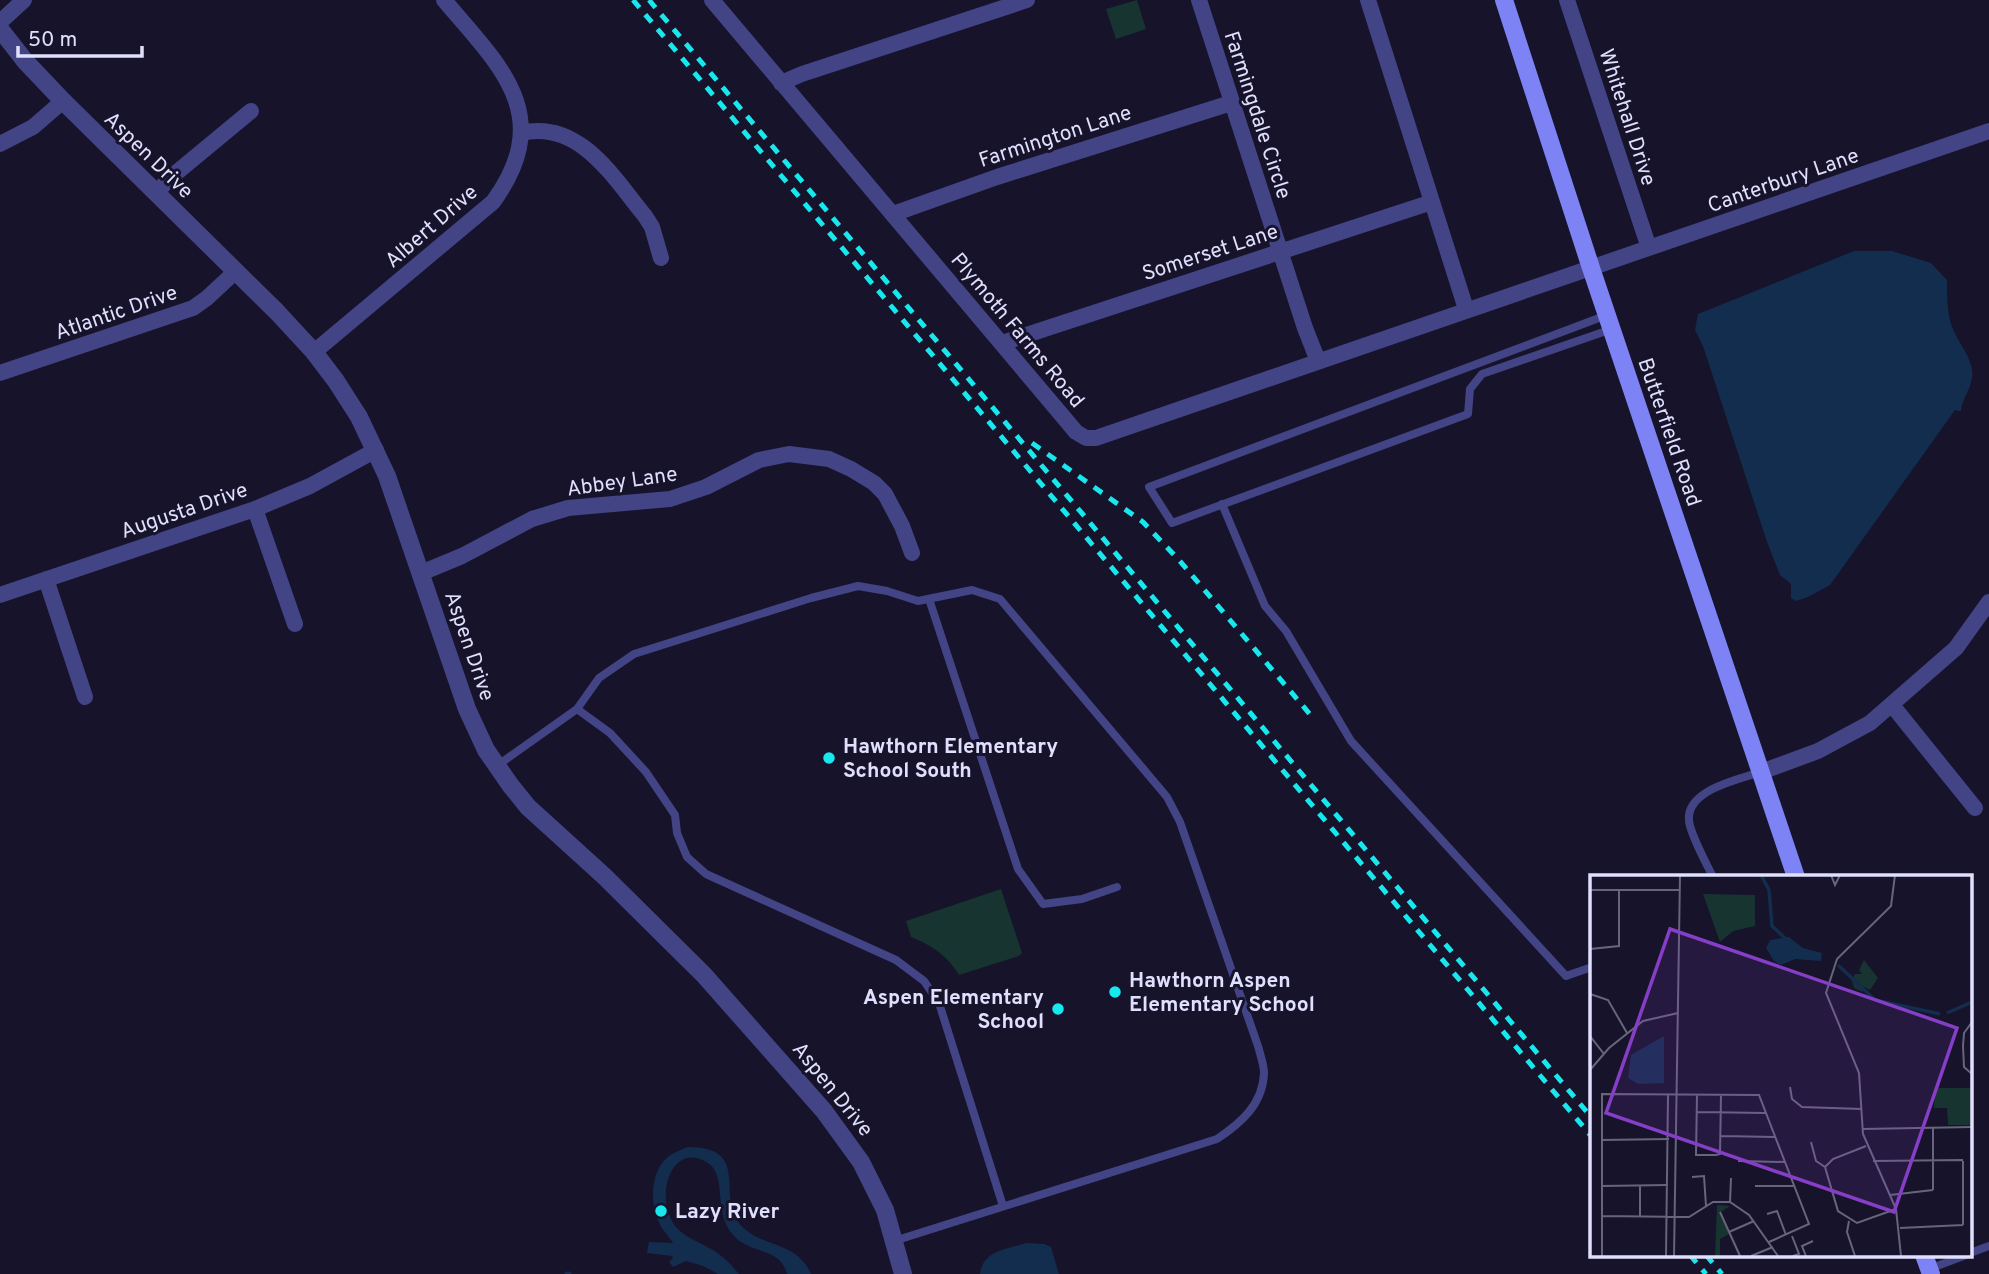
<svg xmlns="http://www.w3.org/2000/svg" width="1989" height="1274" viewBox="0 0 1989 1274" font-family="Overpass,sans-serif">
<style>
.green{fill:#173431}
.water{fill:#132d4e}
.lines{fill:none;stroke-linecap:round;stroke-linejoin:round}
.stream{stroke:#132d4e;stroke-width:5}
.service{stroke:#424485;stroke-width:8}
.minor{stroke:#424485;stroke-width:16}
.tertiary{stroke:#424485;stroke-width:18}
.secondary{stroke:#7d82f5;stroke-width:18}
.rail{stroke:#19e7ee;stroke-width:5;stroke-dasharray:10 9;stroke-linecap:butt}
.poi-dot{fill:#19e7ee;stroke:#16132a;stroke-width:2.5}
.labels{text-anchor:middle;stroke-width:6;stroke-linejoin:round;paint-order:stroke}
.street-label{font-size:21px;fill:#e0dffd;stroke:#16132a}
.poi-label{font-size:21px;font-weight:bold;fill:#e0dffd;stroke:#16132a;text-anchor:start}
.inset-river{fill:none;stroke:#132d4e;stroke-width:3.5}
.inset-road{fill:none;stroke:#67657e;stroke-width:2}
.view{fill:#853ec5;fill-opacity:0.15;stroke:#853ec5;stroke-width:3.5}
.inset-edge{fill:none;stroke:#e0dffd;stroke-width:3.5}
</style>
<rect width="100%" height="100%" fill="#16132a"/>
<path class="green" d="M1137 0 1146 29 1116 39 1106 9Z
M1001 889 1022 953 1019 956 959 975C947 955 931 945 911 937L906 921Z"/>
<path class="water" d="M1854 251H1892L1931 263 1947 280C1947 295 1947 310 1951 324 1956 340 1969 353 1972 369 1975 385 1962 397 1961 411L1955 410 1830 585 1808 597 1796 601 1791 598V584L1780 575 1767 542 1703 346 1695 330 1698 314Z
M688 1147C750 1147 718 1194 738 1222 759 1249 796 1239 811 1274H787C780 1247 752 1255 734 1236 712 1213 728 1176 708 1163 671 1139 653 1199 676 1227 685 1237 695 1240 707 1247 720 1253 730 1263 739 1274H718L703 1266 686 1261 673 1267 669 1262 673 1258 672 1256 647 1253 649 1242 673 1243C669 1236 661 1229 658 1220 649 1200 651 1166 672 1154 677 1151 683 1149 688 1147Z
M1027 1243 1044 1244 1051 1247 1059 1274H980C983 1250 1007 1249 1027 1243Z"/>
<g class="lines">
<path class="stream" d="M567 1274H569"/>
<path class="service" d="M1607 315 1149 487 1172 523 1468 414 1470 389 1482 374 1612 329
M1222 504 1265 606 1286 631 1351 741 1566 976 1592 967
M929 599 1018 869 1043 904 1082 899 1117 887
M577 709 610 733 646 772 675 815 677 833 687 857 706 874 896 960 924 981 939 1003 1003 1206
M498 765 577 709 599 678 634 654 811 598 858 586 887 591 918 601 972 590 1000 599 1167 797 1180 822 1258 1046C1260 1054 1264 1065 1264 1073 1263 1104 1241 1123 1217 1139L894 1241
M1713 877C1705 861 1695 843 1690 826 1680 791 1737 780 1761 772
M1970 1253 1989 1246
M1929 1269 1966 1255"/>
<path class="minor" d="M712 0 1076 432 1086 438H1096L1989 131
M1199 0 1305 328 1318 361
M1368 0 1466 309
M1567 0 1649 248
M0 22 24 0
M781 83 802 74 1027 0
M521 133C579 119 613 177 645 216L652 227 661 258
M0 144 33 127 63 101
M156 193 170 178 251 111
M893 214 997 177 1231 103
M1002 343 1432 202
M314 352 493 202C556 115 500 66 444 0
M0 373 193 308 207 298 236 271
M255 509 295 624
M421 573 462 556 532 519 568 508 670 499 706 487 759 460 789 454 829 459 851 469 874 483 885 494 902 526 912 553
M46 579 85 697
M0 595 255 509 310 486 376 450
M1892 705 1975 808
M1761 772 1818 751 1870 723 1956 648 1989 602"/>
<path class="tertiary" d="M0 29 25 61 63 101 277 312 314 352 336 381 359 417 387 476 467 709 486 750 511 786 528 807 604 876 704 975 824 1111 861 1162 885 1210 903 1274"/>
<path class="secondary" d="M1504 0 1591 268 1796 877
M1924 1255 1931 1274"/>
<path class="rail" d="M633 0 1592 1137
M649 0 1592 1118
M1032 443 1143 522 1179 560 1314 719
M1690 1255 1706 1274
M1706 1255 1722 1274"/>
</g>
<g class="poi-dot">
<circle cx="829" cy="758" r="7"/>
<circle cx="1115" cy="992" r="7"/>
<circle cx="1058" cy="1009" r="7"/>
<circle cx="661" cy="1211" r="7"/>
</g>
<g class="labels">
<g class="street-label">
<text transform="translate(1258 115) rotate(72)" y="7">Farmingdale Circle</text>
<text transform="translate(1628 117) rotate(72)" y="7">Whitehall Drive</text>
<text transform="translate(1055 136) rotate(-18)" y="7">Farmington Lane</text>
<text transform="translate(149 155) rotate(44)" y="7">Aspen Drive</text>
<text transform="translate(1783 180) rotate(-19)" y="7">Canterbury Lane</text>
<text transform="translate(431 226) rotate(-41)" y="7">Albert Drive</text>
<text transform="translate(1210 252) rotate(-18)" y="7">Somerset Lane</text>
<text transform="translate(116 312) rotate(-19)" y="7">Atlantic Drive</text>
<text transform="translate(1018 330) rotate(50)" y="7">Plymoth Farms Road</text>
<text transform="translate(1670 432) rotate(71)" y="7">Butterfield Road</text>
<text transform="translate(622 481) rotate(-8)" y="7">Abbey Lane</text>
<text transform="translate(184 510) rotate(-19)" y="7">Augusta Drive</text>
<text transform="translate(470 646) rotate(71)" y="7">Aspen Drive</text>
<text transform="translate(833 1089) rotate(51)" y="7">Aspen Drive</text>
</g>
<g class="poi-label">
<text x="843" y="753">Hawthorn Elementary<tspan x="843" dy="24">School South</tspan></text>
<text x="1129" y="987">Hawthorn Aspen<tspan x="1129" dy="24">Elementary School</tspan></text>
<text x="1044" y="1004" text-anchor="end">Aspen Elementary<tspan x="1044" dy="24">School</tspan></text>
<text x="675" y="1218">Lazy River</text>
</g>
</g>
<g transform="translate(1590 875)">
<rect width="382" height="382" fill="#16132a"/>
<path d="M113 19 165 20V51L143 56 130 67ZM274 85 288 103 280 115 270 110 273 117 264 113 262 106 265 99H272L269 95ZM345 213H381V250H358L357 233H344ZM127 330 140 331 131 337 139 359 130 364V381H125Z" fill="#173431"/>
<path d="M199 62 213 73 232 78 231 86 205 84 191 90 184 86 176 73 180 65ZM74 161V208L48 209 38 203 41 180Z" fill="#132d4e"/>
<path class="inset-river" d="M171 0 179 15 182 51 196 64M248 90 285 125 350 139M357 138 382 127"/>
<path class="inset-road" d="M241 0 245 10 250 0M305 0 301 31 247 84 236 118 269 198 273 259 306 334 311 381M0 15H89M0 74 29 71V15M0 119 18 125 37 158M382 147 374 158 373 171 374 192 382 199M0 161 14 179M0 195 19 173 53 146 88 138M200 212 202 224 212 232 272 234M107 220 106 280H126L130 279 131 220M107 237 176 238M343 252V315M272 254 382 252M131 261 185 262M12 265 79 264M221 267 226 286 235 292M276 271 243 284 235 292 248 336 267 348 306 334M148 286 195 287M283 286 373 285M373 286V350M102 302 114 301 116 331M12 311 78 310M165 311H205M300 320 343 315M140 327 141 303M130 337 150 381M177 339 187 336 196 360M12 341 99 342 123 327H140L159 340 188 381M50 341V310M259 346 257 357 265 381M310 353 373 350M139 357 164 346M202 361 209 379 203 381M12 381V219L169 220 219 349 179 367M76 381 78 220M84 381 90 0M161 381 183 372M216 381 212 371 223 366"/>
<path class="view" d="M80 54 367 153 304 337 16 238Z"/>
<rect width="382" height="382" class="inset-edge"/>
</g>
<path d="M18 46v10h124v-10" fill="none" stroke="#e0dffd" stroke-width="3.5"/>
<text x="28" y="46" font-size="21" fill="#e0dffd" stroke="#16132a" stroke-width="5" paint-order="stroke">50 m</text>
</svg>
